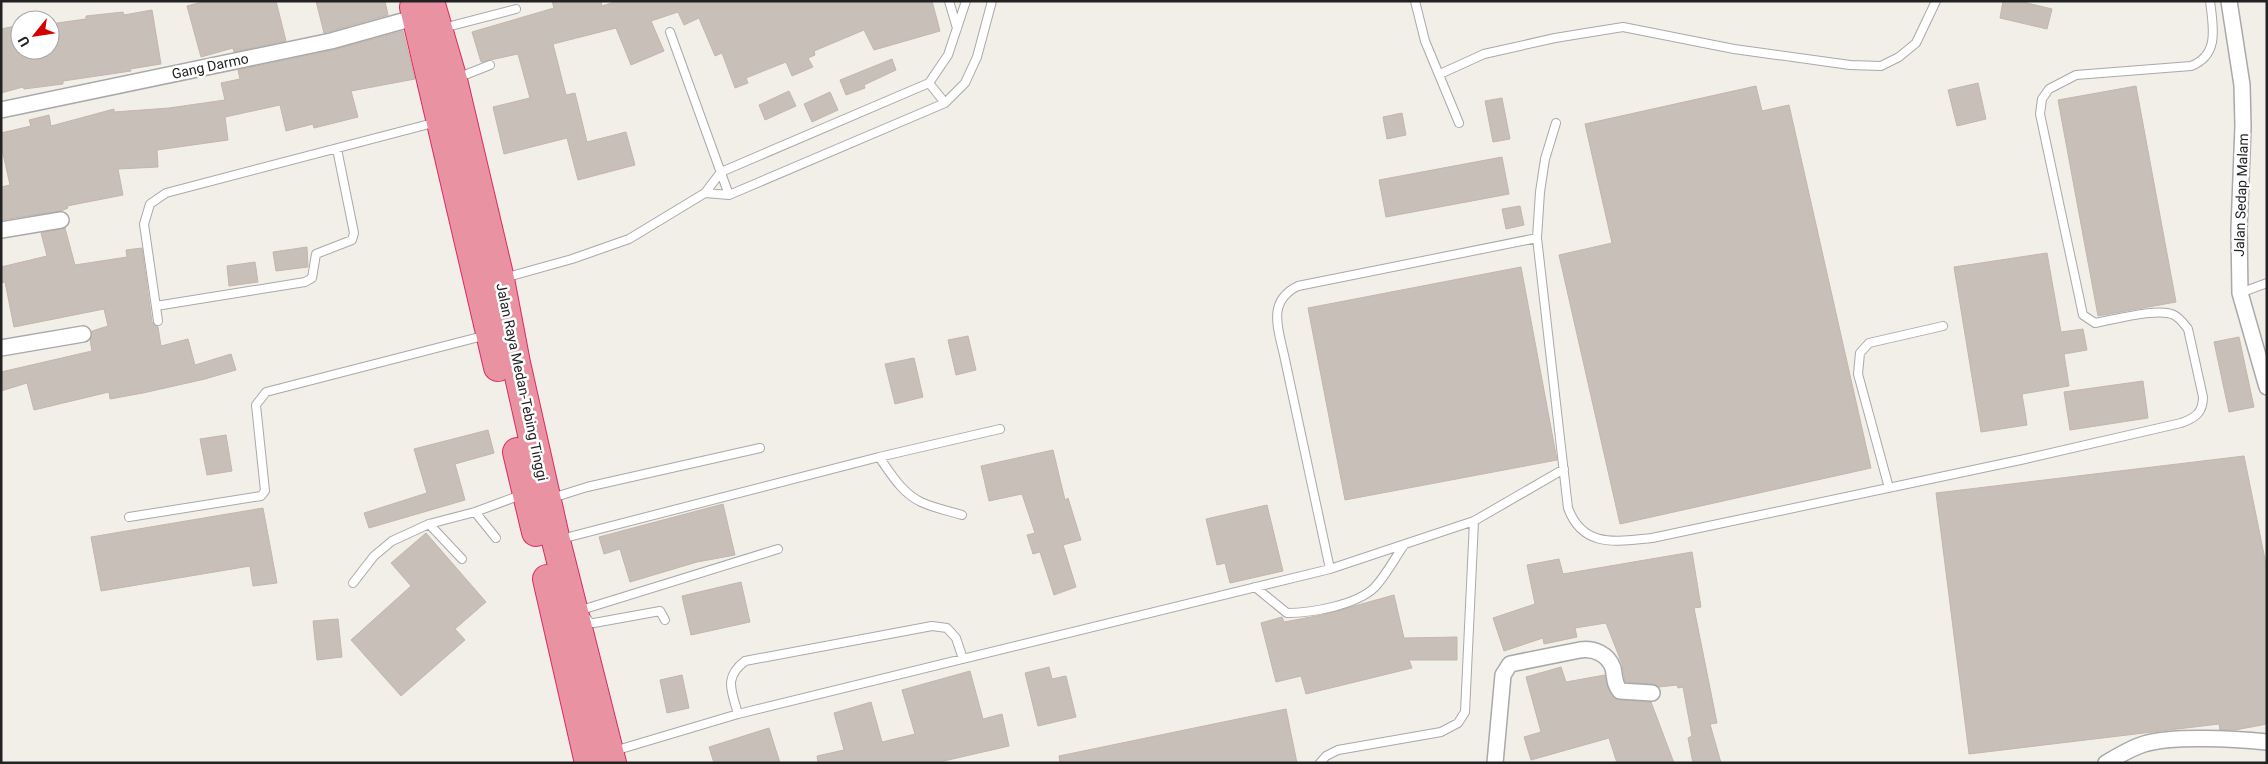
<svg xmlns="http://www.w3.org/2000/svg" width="2268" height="764" viewBox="0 0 2268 764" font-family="Roboto,sans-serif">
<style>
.building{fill:#c7bfb8;stroke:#c4b6ab}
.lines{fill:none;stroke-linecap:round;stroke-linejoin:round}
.lane-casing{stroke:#a9a9a9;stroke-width:10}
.street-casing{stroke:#a9a9a9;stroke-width:18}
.highway-casing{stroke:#dc2a67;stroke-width:30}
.lane{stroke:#fff;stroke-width:8}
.street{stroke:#fff;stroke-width:15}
.highway{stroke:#e892a2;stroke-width:28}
.labels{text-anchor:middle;stroke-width:5;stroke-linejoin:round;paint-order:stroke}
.street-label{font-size:14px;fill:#222;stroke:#fff}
</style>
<rect width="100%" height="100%" fill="#f2efe9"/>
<path class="building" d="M206 1H276L286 41 234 52 233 48 201 57 187 6Z
M316 1H385L388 15 324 33Z
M552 1H601L602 6 618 1H932L940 31 874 50 864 30 814 51 815 55 808 58 813 67 792 76 786 62 746 78 748 83 735 88 722 53 715 56 699 18 684 25 678 12 651 21 664 51 631 65 616 28 553 44 566 95 575 93 587 142 626 132 635 165 578 180 567 138 504 154 493 107 530 98 518 54 481 62 472 32 554 8Z
M2003 1H2019L2052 9 2047 29 2000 18Z
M152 10 161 64 130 69 131 71 63 81V84L24 89 23 87 1 93V29L20 25V50H50V24L86 19V16L123 12 124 15Z
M403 31 415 79 351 91 358 117 314 128 313 124 286 131 280 105 225 117 228 140 157 150 158 167 118 169 123 195 67 206 68 208 61 211 1 220V187L10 185 1 145V133L31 126 29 120 49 115 51 126 114 109V112L169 108 225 100 221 83 240 79 238 70 333 50Z
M892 59 896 70 864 85 865 88 846 95 840 80Z
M1978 83 1986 119 1957 126 1948 90Z
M1756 86 1762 111 1789 105 1871 468 1620 524 1559 255 1612 243 1585 124Z
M2136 86 2176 302 2098 316 2058 100Z
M789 91 796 106 765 120 759 105Z
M830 92 838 110 812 122 804 104Z
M1502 98 1510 139 1493 142 1485 101Z
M1402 113 1406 135 1387 139 1383 117Z
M1502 157 1509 194 1386 217 1379 180Z
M1520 206 1524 225 1506 229 1502 209Z
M65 228 75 265 127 257 126 250 142 248 152 322 158 327 161 346 188 339 195 365 231 354 236 370 205 379 143 393 110 399 109 392 34 410 27 383 1 391V372L92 351 90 340 92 331 108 326 104 309 14 327 5 282 1 283V267L47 256 41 233Z
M307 247 308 267 276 271 273 252Z
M2047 253 2061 332 2083 329 2087 350 2064 354 2069 386 2022 394 2027 425 1981 432 1954 267Z
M255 262 258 282 229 286 227 266Z
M1521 267 1557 460 1345 500 1308 308Z
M968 336 976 370 956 375 948 340Z
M2239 337 2254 407 2229 412 2214 342Z
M914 358 923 397 895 404 885 364Z
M2143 381 2148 418 2070 430 2064 392Z
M488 430 494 453 455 464 465 500 369 528 364 513 427 493 414 449Z
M226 435 232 471 207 475 200 439Z
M1053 450 1065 500 1068 498 1081 540 1063 545 1076 587 1054 595 1040 552 1033 554 1027 535 1035 533 1022 494 989 501 981 466Z
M2244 456 2267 569V724L2235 730H2220L2219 724 1969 754 1936 493Z
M723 504 735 555 697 562 630 582 620 549 604 554 599 537Z
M1267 505 1283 571 1230 583 1225 563 1217 565 1206 519Z
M263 508 277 583 253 586 250 566 101 591 91 537Z
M426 533 486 602 455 629 465 640 401 696 351 640 411 586 391 563Z
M1692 552 1701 607 1694 608 1717 723 1710 724 1721 763H1693L1688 738 1692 736 1683 687 1678 688 1677 685 1659 687 1653 684 1625 682 1622 664 1606 623 1575 628 1577 637 1544 644 1543 638 1504 651 1493 618 1535 604 1527 565 1559 559 1563 574Z
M741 582 750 622 691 635 682 596Z
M1394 595 1404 638 1457 637V660H1409L1412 668 1306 694 1301 676 1276 682 1261 623 1282 617 1284 622 1322 615Z
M338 619 342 657 317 660 313 621Z
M1049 667 1052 679 1066 676 1076 717 1038 726 1025 673Z
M1561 667 1566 682 1605 675 1608 689 1615 699 1651 702 1674 763H1617L1609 738 1531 760 1524 737 1541 732 1526 677Z
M970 671 983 719 1002 714 1009 746 935 763H818L817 756 844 750 834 713 871 702 882 742 915 734 902 690Z
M682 675 689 708 667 713 660 680Z
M1286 709 1297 763H1060L1059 756Z
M769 728 780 763H714L709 747Z"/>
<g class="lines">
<defs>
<path id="lane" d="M949 1 957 28
M1415 1 1425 41 1459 123
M443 28 516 9
M670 32 729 195
M1440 74 1484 54 1555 38 1623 27 1734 49 1850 65 1881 66 1899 57 1916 43 1936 1
M457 78 490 65
M929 83 945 103
M1556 123 1545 159 1540 192 1537 238 1568 508C1583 549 1617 541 1652 538L2025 459 2181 423C2195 418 2203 413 2203 397L2188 329C2184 324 2180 318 2174 315 2159 307 2113 320 2095 323L2083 315 2040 114 2042 99 2049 89 2076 75 2191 66C2220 55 2213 26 2210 1
M705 193 729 195 945 103 965 83 977 57 992 1
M504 278 572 259 629 239 705 193 721 172 929 83 948 55 966 1
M2240 293 2267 283
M156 306 305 282 312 278 316 254 352 240 354 233 337 149
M158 321 144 224 150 204 166 193 437 122
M879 457C891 474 902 493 921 502 934 508 949 511 962 515
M1889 488 1858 374 1860 353 1869 343 1943 326
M552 498 587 487 760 448
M475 512 496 538
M129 517 261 496 265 491 256 405 266 392 487 335
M1474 521 1564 469
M429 524 462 559
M561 539 879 457 1000 429
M1330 569 1284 355C1278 328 1267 301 1298 286L1537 238
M353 583 374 556 392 541 429 524 475 512 521 495
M1255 587 1287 613C1312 613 1357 605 1375 587 1386 575 1395 558 1404 545
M578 611 778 549
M585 616 590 623H594L660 611 665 620
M738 714C732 691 723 678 745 661L932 626 947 628 956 638 963 659
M614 751 738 714 1330 569 1474 521 1465 712 1458 723 1441 732 1338 750 1326 756 1320 763"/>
<path id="street" d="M2229 1 2242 85 2243 126 2239 229 2240 293 2267 387
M1 110 331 41 417 17
M1 230 61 220
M1 348 83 334
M1495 763 1503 675 1510 664 1580 650C1594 648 1608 654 1613 668 1615 677 1614 684 1620 691L1652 693
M2106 763C2118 756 2131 748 2144 744 2173 735 2236 739 2267 742"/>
<path id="highway" d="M430 1 453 80 500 279 516 363 556 541 612 763
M414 7 498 367
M517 452 536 532
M547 579 589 763"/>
</defs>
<use href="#lane" class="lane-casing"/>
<use href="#street" class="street-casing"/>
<use href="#highway" class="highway-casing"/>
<use href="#lane" class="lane"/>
<use href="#street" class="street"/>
<use href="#highway" class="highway"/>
</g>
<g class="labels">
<g class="street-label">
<text transform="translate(210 66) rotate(-12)" y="5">Gang Darmo</text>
<text transform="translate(2241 195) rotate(-88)" y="5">Jalan Sedap Malam</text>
<text transform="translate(522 382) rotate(78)" y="5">Jalan Raya Medan-Tebing Tinggi</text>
</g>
</g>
<rect width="2268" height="764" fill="none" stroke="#222222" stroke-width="5"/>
<g transform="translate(35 35) rotate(240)"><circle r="24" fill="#ffffff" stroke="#a7a7a7"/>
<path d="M0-4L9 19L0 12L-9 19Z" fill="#d40000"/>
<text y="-8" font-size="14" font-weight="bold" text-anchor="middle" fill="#222222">U</text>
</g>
</svg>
